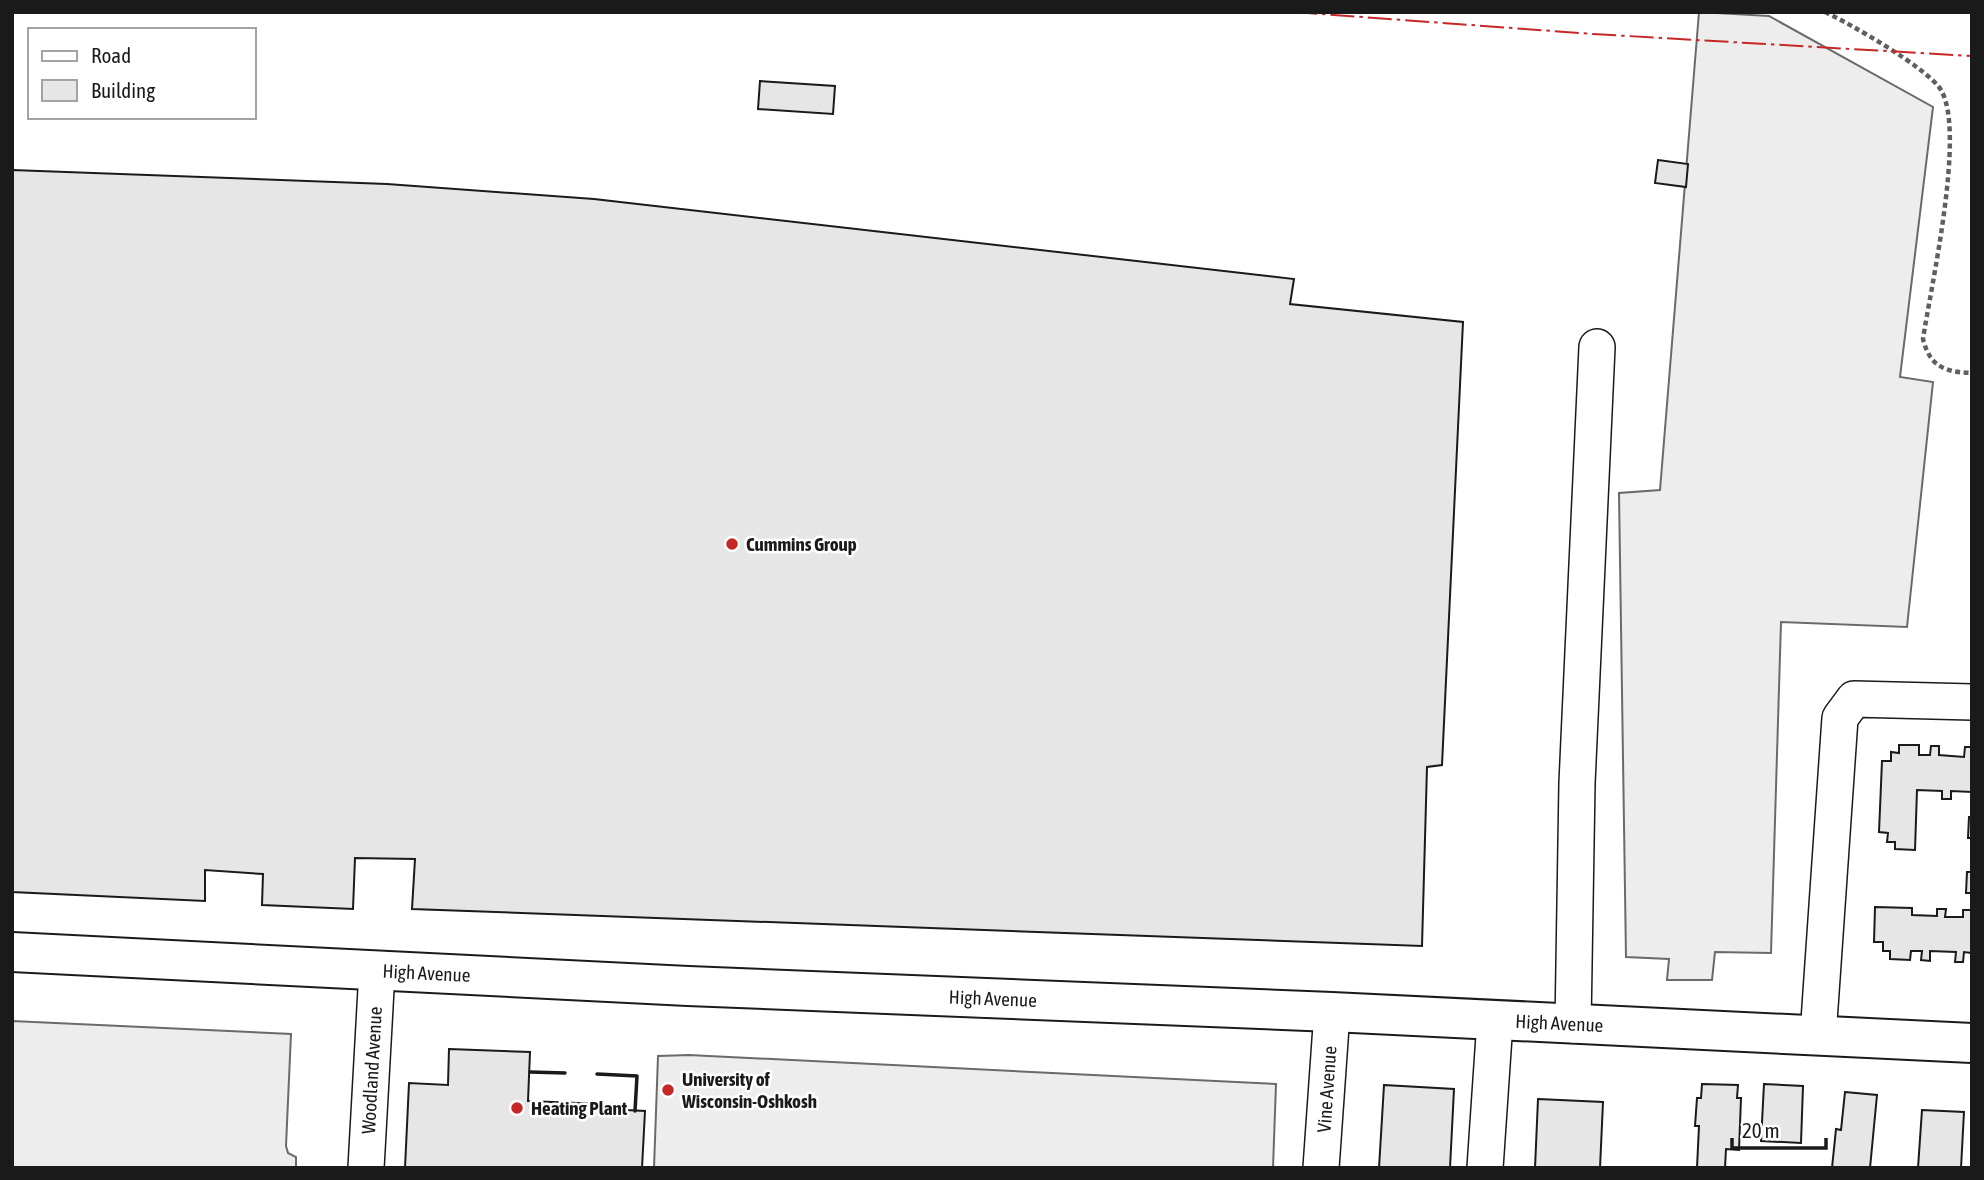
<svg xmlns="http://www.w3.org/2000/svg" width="1984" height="1180" viewBox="0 0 1984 1180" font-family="'Asap Condensed',sans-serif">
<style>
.parking{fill:#ededed;stroke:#6a6a6a;stroke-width:2}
.building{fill:#e6e6e6;stroke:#1a1a1a;stroke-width:2}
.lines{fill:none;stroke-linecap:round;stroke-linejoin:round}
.minor-casing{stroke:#1a1a1a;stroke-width:38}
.major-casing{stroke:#1a1a1a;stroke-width:42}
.path{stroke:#5f5f5f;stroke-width:4.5;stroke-dasharray:5 3.5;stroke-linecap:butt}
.minor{stroke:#fff;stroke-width:35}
.major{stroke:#fff;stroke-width:38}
.wall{stroke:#1a1a1a;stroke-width:3.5}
.power{stroke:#c62828;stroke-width:2;stroke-dasharray:24 5 3.5 5;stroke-linecap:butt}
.poi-dot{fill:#c62828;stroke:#fff;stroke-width:2.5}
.labels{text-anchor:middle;stroke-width:5;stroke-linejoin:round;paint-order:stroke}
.poi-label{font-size:19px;font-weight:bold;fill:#1a1a1a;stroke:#fff;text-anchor:start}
.street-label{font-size:19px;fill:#1a1a1a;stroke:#fff}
</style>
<rect width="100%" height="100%" fill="#fff"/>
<path class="parking" d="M1699 12 1769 16 1933 107 1900 377 1933 382 1907 627 1781 622 1771 953 1715 952 1712 980H1667L1669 959 1626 957 1619 493 1660 490Z
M12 1021 291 1034 286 1146 288 1153 296 1157V1168H12Z
M689 1055 1276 1084 1273 1168H654L658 1056Z"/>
<path class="building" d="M760 81 835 86 833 114 758 109Z
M1658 160 1688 164 1686 187 1655 183Z
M12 170 387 184 594 199 1294 279 1290 304 1463 322 1442 765 1427 767 1422 946 412 909 415 859 355 858 353 909 262 905 263 874 205 870V901L12 892Z
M1899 745H1919V755H1930L1931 746H1939V755L1964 757 1965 747H1972V792L1951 791V799H1942V791L1917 790 1915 850 1895 849V842H1887L1888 833 1879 832 1882 761H1891V752L1899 753Z
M1969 817H1972V838H1968Z
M1967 872H1972V893H1966Z
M1875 907 1912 908V915L1937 916V909H1946L1945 917H1963V910H1972V953L1964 952 1963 962H1955L1956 952 1930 951V961L1921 960 1922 951H1911L1910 960 1890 959V951H1883V942H1874Z
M449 1049 530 1052 528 1101 627 1105V1110L645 1111 642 1168H405L409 1083 448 1085Z
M1702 1084 1738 1085 1737 1098H1741L1739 1150 1726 1149 1725 1168H1697L1699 1126H1695L1697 1098H1701Z
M1764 1084 1803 1086 1801 1143 1761 1141Z
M1384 1085 1454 1089 1450 1168H1379Z
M1845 1092 1877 1095 1870 1168H1832L1836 1129 1841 1130Z
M1538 1099 1603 1102 1600 1168H1535Z
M1922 1110 1964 1112 1961 1168H1918Z"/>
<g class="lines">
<defs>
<g id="minor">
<path d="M1573 1025 1577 783 1597 347"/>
<path d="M1818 1036 1840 718 1854 699 1972 702"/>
<path id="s1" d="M366 1168 377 971"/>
<path id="s2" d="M1321 1168 1332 1012"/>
<path d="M1485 1168 1495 1021"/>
</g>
<g id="major">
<path id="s3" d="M12 952 688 986 1332 1012 1972 1043"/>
</g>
</defs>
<use href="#minor" class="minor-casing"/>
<use href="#major" class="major-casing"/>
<path class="path" d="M1825 12C1849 23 1929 69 1941 90 1966 132 1931 286 1923 339 1930 367 1945 372 1972 373"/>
<use href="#minor" class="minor"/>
<use href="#major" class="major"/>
<path class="wall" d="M530 1072 565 1073
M597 1074 637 1076 635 1111"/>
<path class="power" d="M1293 12 1593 34 1972 56"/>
</g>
<g class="poi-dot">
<circle cx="732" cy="544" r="7"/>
<circle cx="668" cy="1090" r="7"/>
<circle cx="517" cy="1108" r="7"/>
</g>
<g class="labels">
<g class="poi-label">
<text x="746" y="551">Cummins Group</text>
<text x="682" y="1086">University of<tspan x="682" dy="22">Wisconsin-Oshkosh</tspan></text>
<text x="531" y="1115">Heating Plant</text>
</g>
<g class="street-label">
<text dy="7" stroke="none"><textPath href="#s3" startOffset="415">High Avenue</textPath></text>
<text dy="7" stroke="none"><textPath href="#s3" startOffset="982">High Avenue</textPath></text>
<text dy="7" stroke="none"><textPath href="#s3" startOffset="1549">High Avenue</textPath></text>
<text dy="7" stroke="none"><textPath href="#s1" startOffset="98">Woodland Avenue</textPath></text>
<text dy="7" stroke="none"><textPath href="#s2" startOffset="79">Vine Avenue</textPath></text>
</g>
</g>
<rect width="1984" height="1180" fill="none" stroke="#1a1a1a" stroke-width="28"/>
<rect x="28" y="28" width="228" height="91" fill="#ffffff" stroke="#a3a3a3" stroke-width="2"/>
<rect x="42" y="51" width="35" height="10" fill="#ffffff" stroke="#a3a3a3" stroke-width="2"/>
<text x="91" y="63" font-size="21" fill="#1a1a1a">Road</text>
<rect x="42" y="80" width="35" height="21" fill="#e6e6e6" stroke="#a3a3a3" stroke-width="2"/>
<text x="91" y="98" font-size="21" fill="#1a1a1a">Building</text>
<path d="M1732 1138v10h94v-10" fill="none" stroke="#1a1a1a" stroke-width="3.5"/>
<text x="1742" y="1138" font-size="21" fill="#1a1a1a" stroke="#ffffff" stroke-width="5" paint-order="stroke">20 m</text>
</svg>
